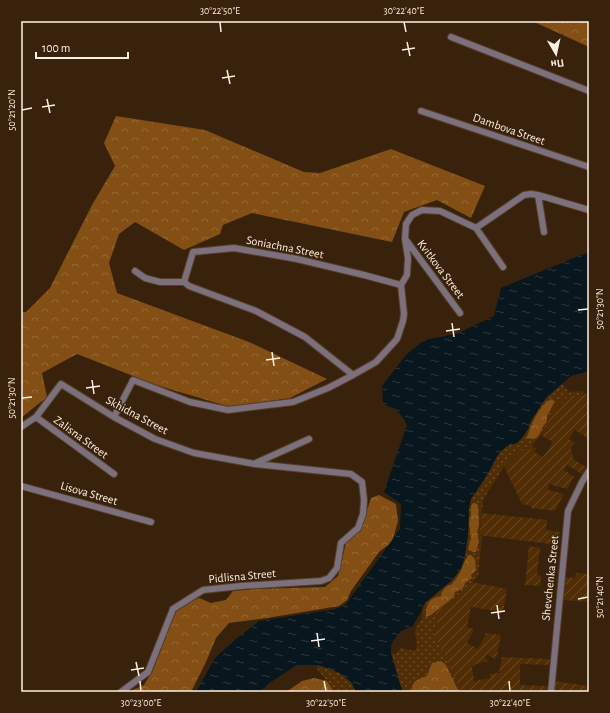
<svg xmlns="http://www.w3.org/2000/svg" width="610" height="713" viewBox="0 0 610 713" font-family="'Alegreya Sans',sans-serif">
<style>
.grass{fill:url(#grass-dots)}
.forest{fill:url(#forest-crowns)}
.garden{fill:url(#garden-furrows)}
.water{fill:url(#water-ripples)}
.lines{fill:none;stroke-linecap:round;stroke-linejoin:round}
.minor-casing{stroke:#553f29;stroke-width:8}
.minor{stroke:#7b707b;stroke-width:6}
.ticks{fill:none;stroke:#ffefe2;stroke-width:1.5}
.labels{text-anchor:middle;stroke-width:3;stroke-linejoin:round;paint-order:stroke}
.street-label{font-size:12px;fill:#ffefe2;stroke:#39220b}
.neatline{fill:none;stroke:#ffefe2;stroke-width:1.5}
.ticks-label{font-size:10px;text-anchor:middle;fill:#ffefe2}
</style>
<defs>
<pattern id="grass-dots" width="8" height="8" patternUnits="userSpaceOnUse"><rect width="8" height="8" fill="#502d04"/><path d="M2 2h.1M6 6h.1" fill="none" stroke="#6a4c28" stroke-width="1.8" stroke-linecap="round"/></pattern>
<pattern id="forest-crowns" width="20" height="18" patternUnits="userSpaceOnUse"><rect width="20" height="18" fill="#834f14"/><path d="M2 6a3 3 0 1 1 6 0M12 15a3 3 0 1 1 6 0" fill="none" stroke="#966936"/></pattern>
<pattern id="garden-furrows" width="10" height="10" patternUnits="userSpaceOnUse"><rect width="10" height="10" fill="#502d04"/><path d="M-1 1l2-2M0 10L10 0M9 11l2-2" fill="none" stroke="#6a4c28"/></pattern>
<pattern id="water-ripples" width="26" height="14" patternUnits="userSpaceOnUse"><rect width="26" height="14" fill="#08161e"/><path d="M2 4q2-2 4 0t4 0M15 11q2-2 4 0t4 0" fill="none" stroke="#2d383e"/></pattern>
</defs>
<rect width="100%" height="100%" fill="#39220b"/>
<path class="grass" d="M562 384 569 392 583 391 585 394 569 396 552 411 545 430 532 446 536 449 534 452 526 447 504 466 483 500 479 535 482 536 478 576 439 617 434 633 463 692H403L400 684 391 653 394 654 397 653 401 647 408 650H415C419 644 415 638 415 631 416 624 425 619 422 610L425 603 451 581 461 569 465 556 468 535 469 508 471 499 486 477 499 453 507 446 517 443 528 429 532 419 546 398Z
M318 665 338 672 351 682 356 692H334L327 681 317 669Z"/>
<path class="forest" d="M532 21H589V47Z
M116 116 205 130 304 172 320 173 391 149 485 186 471 218 437 200 404 212 392 242 252 213 223 225 220 234 184 250 135 222 119 234 109 263 117 293 249 342 327 379 290 398 230 407 156 385 77 354 42 373 47 397 21 418V312H26L50 288 92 205 115 166 104 143Z
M552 399 554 401C553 407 549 411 547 417 547 419 547 421 546 423 538 430 542 442 527 438 530 426 540 403 552 399Z
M379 495 396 504 398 521 392 542 379 552 351 591 347 600 339 606 267 618 229 623 216 638 206 662 191 692H128L144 685 153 670 176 610 191 601 199 598 211 603 226 600 233 591 255 589 325 587 338 576 346 543 361 529 371 498Z
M473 503H475L478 505 479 524 477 534 479 541 476 552H473L468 549 471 538 469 523 471 514V506Z
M468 555H471L475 559 476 570 471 575 472 578 465 583C464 589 460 590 455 592L454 597 431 615 426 617C426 605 428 598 441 596 442 592 443 589 447 586 451 584 450 586 453 583 460 575 463 564 468 555Z
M441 661 446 665 459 692H411C413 680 416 680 427 676L432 663Z
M314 678 327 681 334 692H286L302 681Z"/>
<path class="garden" d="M589 394V439L575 430 569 439 575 443 571 448 573 459 586 467 582 474 567 465 564 470 574 477 567 489 549 484 548 490 564 494 555 511 531 508V506L522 504 504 466 526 447 543 457 553 442 541 435 545 430 552 411 569 396Z
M482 513 547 520 546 530 560 532 559 545 479 535Z
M529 546 540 548 537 575 541 576 540 586 525 585Z
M576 573 589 574V602L563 600 566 577 575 578Z
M472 582 507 589 503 612 471 607 467 627 474 629 467 643 478 649 484 638 486 633 501 635 496 659 487 655 485 659 488 660V662L478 663 472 667 474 681 490 678V674L499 673 502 657 550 659 549 665 520 664V685L547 686 546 691 527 690V692H462L434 633 439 617 436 613 465 589Z
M555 681 589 686V692H555Z"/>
<path class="water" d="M589 253V372H586L571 376 546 398 532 419 528 429 523 437 517 443 507 446 499 453 486 477 471 499 469 508 468 535 465 556 461 569 451 581 425 603 422 610 412 627 401 631 393 641 391 646V653L400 684 403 692H356L351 682 338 672 318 665H297L268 684 261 692H196L215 658 236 639 259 621 336 609 346 604 400 529 401 504 384 492 407 425C400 412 397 409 383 404L382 386 406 355 424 340 456 334 494 316 501 288 581 255Z"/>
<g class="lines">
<defs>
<path id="minor" d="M451 37 589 91
M421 111 589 167
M538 195 544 232
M476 228 503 267
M406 240 460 313
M135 271 145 278 160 282H184L189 286 256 311 305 337 353 375
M184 282 193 252 234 248 297 259 364 275 401 285
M36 417 114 474
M114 417 133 380 190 402 228 410 293 402 328 388 353 375 376 362 397 339 403 321 404 314 401 285 407 275 408 258 405 239 406 224 412 215 422 210 440 211 476 228 524 195 531 194 538 195 589 210
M21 427 36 417 61 384 114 417 155 439 194 453 255 464 351 474 362 482 364 500 363 514 358 528 341 543 337 568 329 578 321 581 241 586 203 590 173 609 148 672 121 692
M256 463 309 439
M21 486 151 522
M551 692 568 511 582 482 589 471"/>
</defs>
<use href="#minor" class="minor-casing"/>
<use href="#minor" class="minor"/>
</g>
<path class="ticks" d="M220 22 221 32M404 22 406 32M407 42 410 56M402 50 415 48M227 70 230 84M222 78 235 76M47 99 50 113M42 107 55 105M22 110 32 108M578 310 588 309M452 323 454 337M446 331 460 329M272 352 274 366M266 360 280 358M92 380 94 394M86 388 100 386M22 398 32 397M578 599 588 597M497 605 499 619M491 613 505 611M317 633 319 647M311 641 325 639M136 662 139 676M131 670 144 668M140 681 141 691M324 681 326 691M509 681 510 691"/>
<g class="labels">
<g class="street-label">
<text transform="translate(509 129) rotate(19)" y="4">Dambova Street</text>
<text transform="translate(285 247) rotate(11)" y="4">Soniachna Street</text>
<text transform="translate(441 269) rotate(53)" y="4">Kvitkova Street</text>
<text transform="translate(137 415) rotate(28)" y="4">Skhidna Street</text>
<text transform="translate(81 437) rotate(36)" y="4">Zalisna Street</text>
<text transform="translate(89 493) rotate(16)" y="4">Lisova Street</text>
<text transform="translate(242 576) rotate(-5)" y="4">Pidlisna Street</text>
<text transform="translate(550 578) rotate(-84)" y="4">Shevchenka Street</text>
</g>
</g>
<rect width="610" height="713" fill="none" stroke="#39220b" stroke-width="44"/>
<g transform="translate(556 54) rotate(171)" stroke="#39220b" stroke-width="3" paint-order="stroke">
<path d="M0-3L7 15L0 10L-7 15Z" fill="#ffefe2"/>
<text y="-6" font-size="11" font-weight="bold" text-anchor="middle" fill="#ffefe2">Пн</text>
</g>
<path d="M36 52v6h92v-6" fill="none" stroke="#ffefe2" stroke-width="2"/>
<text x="42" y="52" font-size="12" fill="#ffefe2" stroke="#39220b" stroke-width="3" paint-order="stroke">100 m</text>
<rect x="22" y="22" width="566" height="669" class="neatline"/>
<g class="ticks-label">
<text x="220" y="14">30°22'50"E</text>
<text x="404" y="14">30°22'40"E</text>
<text transform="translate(11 110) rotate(-90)" y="4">50°21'20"N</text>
<text transform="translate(599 309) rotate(-90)" y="4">50°21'30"N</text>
<text transform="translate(11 398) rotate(-90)" y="4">50°21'30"N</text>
<text transform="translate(599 597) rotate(-90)" y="4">50°21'40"N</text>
<text x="141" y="706">30°23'00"E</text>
<text x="326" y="706">30°22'50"E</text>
<text x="510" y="706">30°22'40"E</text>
</g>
</svg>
